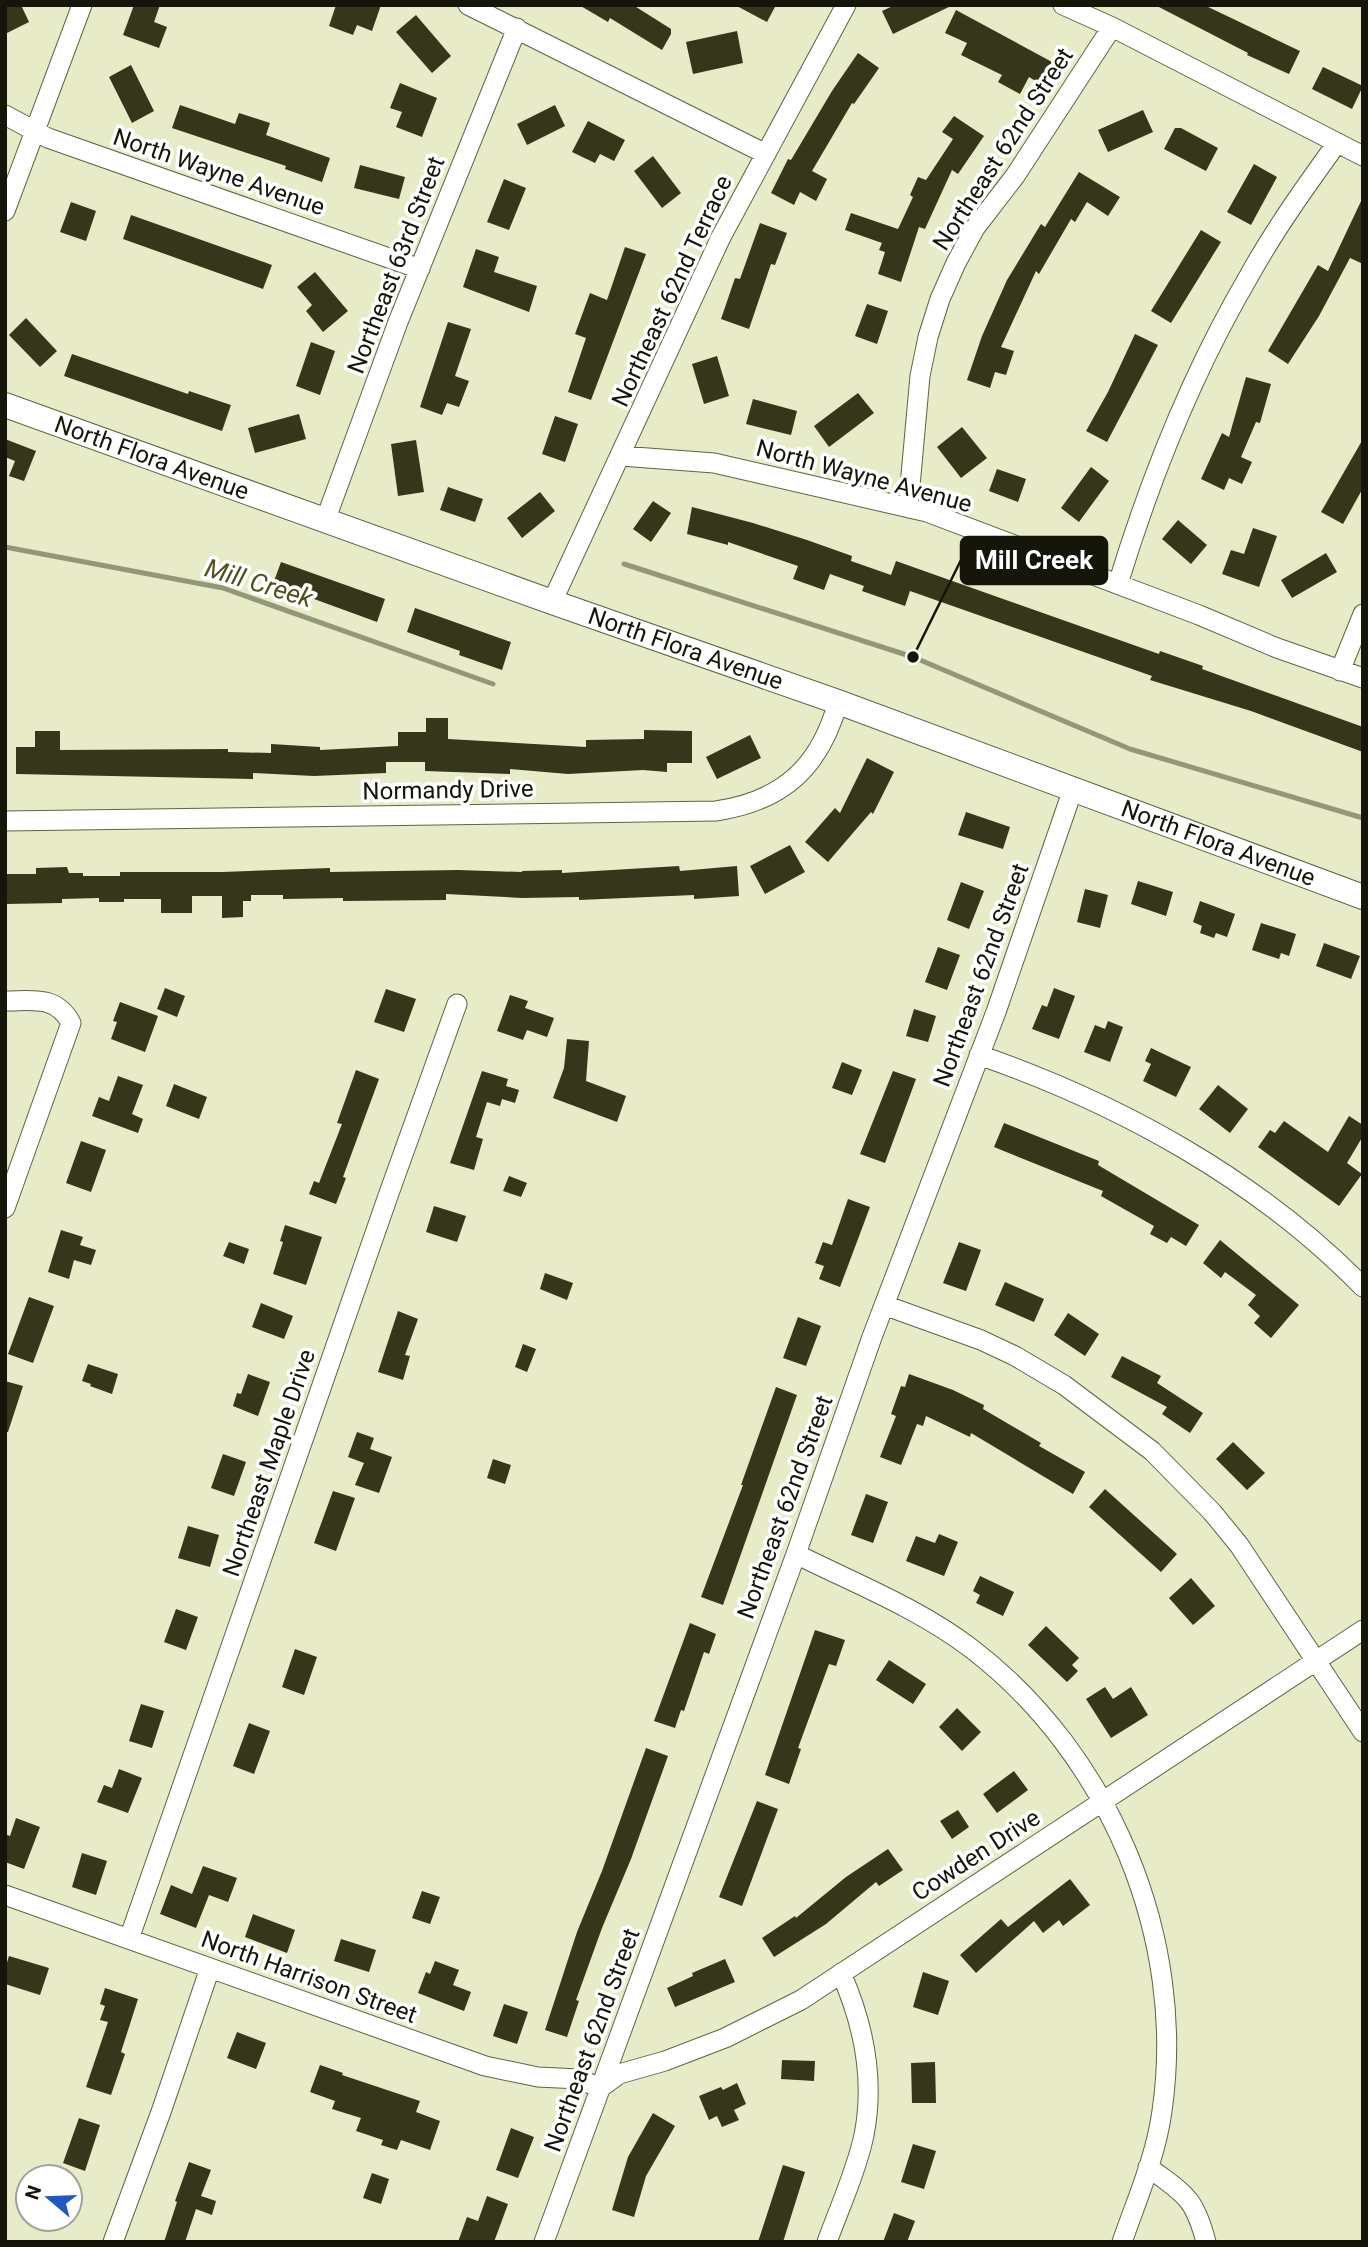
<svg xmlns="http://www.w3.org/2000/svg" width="1368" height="2247" viewBox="0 0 1368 2247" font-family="Roboto,sans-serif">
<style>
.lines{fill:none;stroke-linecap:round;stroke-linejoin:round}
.stream{stroke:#949777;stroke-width:5}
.building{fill:#36371a}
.minor-casing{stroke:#616344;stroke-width:21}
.tertiary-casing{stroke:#616344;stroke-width:26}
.minor{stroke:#fff;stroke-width:19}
.tertiary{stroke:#fff;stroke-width:24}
.labels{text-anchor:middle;stroke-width:7;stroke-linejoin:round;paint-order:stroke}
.street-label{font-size:24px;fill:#151609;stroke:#fff}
.water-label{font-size:26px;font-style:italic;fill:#4e511b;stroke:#fff}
.leader{fill:none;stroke:#151609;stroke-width:2.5}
.callout-dot{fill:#151609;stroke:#fff;stroke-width:2.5}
.callout{fill:#151609;stroke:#151609;stroke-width:2.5}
.callout-label{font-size:26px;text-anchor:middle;font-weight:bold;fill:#fff}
</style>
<rect width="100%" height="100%" fill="#e7ebc7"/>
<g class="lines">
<path class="stream" d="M5 547 223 588 493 684
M624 564 913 657 1130 749 1363 818"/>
</g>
<path class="building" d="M5 5H21L29 22 5 34Z
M134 5H160L154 22 167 27 159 48 123 35Z
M336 5H381L372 31 357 25 353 35 329 26Z
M579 5H633L671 29V34L662 50 610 18 608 22Z
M735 5H776L767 22Z
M895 5H953L893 34 882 11Z
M1155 5H1204L1300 51 1289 74 1247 55 1248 53Z
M956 10 1052 62 1039 83 1029 77 1020 94 998 82 1002 75 961 55 967 43 945 33Z
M416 15 451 56 432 73 396 32Z
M737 31 743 63 693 74 686 42Z
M858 53 879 68 854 104 852 103 812 171 827 179 816 201 800 192 794 205 771 193 788 159 791 160 832 91Z
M131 65 154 111 132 123 109 77Z
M1323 67 1363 86 1352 109 1312 89Z
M400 83 437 98 422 137 396 127 402 112 390 108Z
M180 105 235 124 239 113 270 123 266 135 330 158 322 182 285 169 286 166 172 128Z
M555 105 565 126 527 145 517 124Z
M1143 110 1153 132 1108 152 1098 130Z
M954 116 984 136 958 174 952 170 925 229 919 227 901 282 878 274 885 252 879 250 882 243 845 230 851 213 898 229 913 197 910 195 918 177 926 180 953 139 942 132Z
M588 121 625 140 614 161 600 154 595 163 572 152Z
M1175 128H1181L1218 148 1206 171 1164 149Z
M653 156 681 193 662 208 634 171Z
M1254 164 1277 177 1251 225 1227 212Z
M360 165 405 177 399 199 354 188Z
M1079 172 1120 197 1108 216 1087 202 1075 222 1071 219 1039 274 1036 271 1001 347 1014 351 1006 375 995 372 990 388 967 380 982 336 1007 280 1041 224 1045 227Z
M504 179 526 188 509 230 487 222Z
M1363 197V264L1350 258 1319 316 1288 364 1268 351 1318 265 1328 271Z
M71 202 96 211 86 241 60 232Z
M131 215 272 265 263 289 123 239Z
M760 223 787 233 775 265 771 264 749 329 721 319 735 278 740 279Z
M1201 230 1221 242 1171 323 1151 311Z
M625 247 646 254 591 400 568 392 586 338 575 334 590 293 607 300Z
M476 249 499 257 494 272 537 286 529 312 463 287Z
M315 272 348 311 323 332 306 311 312 305 297 287Z
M867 304 888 311 877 344 855 336Z
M26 318 57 351 40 367 9 335Z
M448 322 471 329 455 376 469 381 459 407 447 403 442 415 420 407Z
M1135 334 1158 345 1107 442 1086 431 1108 392Z
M311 342 335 351 320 395 296 386Z
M72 354 188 394 189 391 231 405 222 431 64 376Z
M717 356 729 396 704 404 692 364Z
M1246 377 1271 384 1260 423 1256 422 1241 457 1252 462 1242 484 1229 478 1224 490 1201 479 1222 433 1229 437Z
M858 393 874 413 829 447 814 426Z
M753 399 797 411 791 435 746 424Z
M299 414 306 439 255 453 248 428Z
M555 416 578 424 565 462 542 454Z
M962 427 987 458 961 478 937 447Z
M5 439 36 451 24 481 9 476 15 461 5 457Z
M1363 439V488L1343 524 1321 512Z
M416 440 424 492 398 496 391 444Z
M1091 467 1109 481 1079 522 1061 508Z
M997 469 1026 479 1018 502 989 491Z
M448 487 483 499 475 522 440 510Z
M540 492 555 511 522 538 507 518Z
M653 501 671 513 651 542 633 529Z
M692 507 753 523 807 540 852 556 851 561 891 575 896 561 1159 654 1160 651 1203 666 1202 669 1363 727V752L1251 711 1150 680 1152 676 910 591 905 606 862 591 864 586 830 574 824 590 793 579 798 566 728 542V545L687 534Z
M1178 520 1207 545 1191 564 1162 539Z
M1253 528 1277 536 1259 587 1222 574 1231 550 1244 554Z
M1326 553 1337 572 1292 598 1281 580Z
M281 562 385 599 377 622 273 584Z
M415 608 511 642 502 670 459 655 460 651 407 632Z
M426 718H448V739L586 747V740L644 739V730L692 731V763H667V772L643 770 568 774 510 769V774L425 771V762H386V773L314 776 253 773V779L16 774V747H35V731H60V750L228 749V752L271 753V744L320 747V750L398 746V732H426Z
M750 735 761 758 717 779 706 757Z
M867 758 894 772 873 814 871 812 828 862 805 842 835 808 840 813Z
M966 812 1010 827 1003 849 958 835Z
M790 845 805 872 765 894 750 866Z
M679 866 680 871 737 866 739 896 694 899V895L579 900V897L522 898 446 894V900L343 901V898L283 899V895H251V901H243V917L222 918V896H192V913H161V899H124V902H99V898L62 899V903L5 904V874H36V868L67 867 69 873H83V876H120V872H222L330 868V872L458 870 522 872V871L562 870V873Z
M1138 881 1173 892 1166 916 1131 904Z
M961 882 984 891 969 929 947 920Z
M1085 889 1108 895 1100 928 1077 922Z
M1200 901 1235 914 1227 937 1216 933 1214 938 1200 933 1202 926 1193 922Z
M1261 923 1296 934 1289 956 1281 953 1279 959 1252 950Z
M1324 943 1360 956 1351 979 1316 966Z
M938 947 960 955 947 990 925 982Z
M165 988 185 996 177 1017 157 1009Z
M1054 988 1075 996 1059 1039 1032 1029 1042 1005 1047 1007Z
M386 989 416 999 404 1032 374 1022Z
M510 995 528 1001 525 1008 554 1018 547 1037 527 1030 523 1040 497 1031Z
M120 1002 158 1016 145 1052 111 1039 117 1022 113 1021Z
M914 1009 936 1016 928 1042 906 1036Z
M1108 1021 1123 1027 1110 1062 1084 1052 1095 1025 1105 1029Z
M567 1039 589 1041 586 1081 626 1096 617 1122 553 1098 564 1068Z
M1151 1048 1191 1067 1176 1097 1143 1081 1151 1064 1145 1061Z
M842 1062 862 1070 852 1095 832 1088Z
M356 1070 379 1079 343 1177 346 1178 336 1204 309 1194 314 1181 319 1183 342 1124 337 1123Z
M482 1071 508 1079 506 1086 519 1090 515 1103 502 1099 500 1106 487 1102 476 1137 483 1139 474 1170 450 1163Z
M893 1071 916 1079 885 1163 860 1154Z
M118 1076 143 1085 132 1114 143 1119 138 1133 92 1116 99 1097 109 1101Z
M174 1084 207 1097 199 1119 166 1106Z
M1218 1085 1248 1109 1230 1133 1199 1109Z
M1349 1116 1363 1125V1136L1347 1163 1362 1174 1339 1206 1258 1147 1270 1130 1275 1133 1284 1121 1328 1152Z
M1004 1123 1099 1161 1098 1165 1199 1225 1186 1246 1171 1237 1167 1243 1150 1234 1154 1226 1101 1196 1103 1191 994 1147Z
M81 1141 106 1150 91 1192 66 1183Z
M509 1176 527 1183 521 1197 503 1191Z
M848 1199 870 1207 840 1287 819 1279 824 1266 815 1263 823 1242 832 1245Z
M434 1206 466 1216 457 1242 426 1232Z
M285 1225 322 1237 306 1285 273 1274 283 1242 280 1241Z
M61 1230 83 1237 80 1245 96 1250 91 1265 74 1260 69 1279 48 1272Z
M1220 1240 1299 1305 1271 1338 1254 1323 1260 1316 1248 1305 1256 1295 1225 1272 1221 1278 1203 1263Z
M229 1242 249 1249 244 1264 223 1256Z
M959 1242 981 1250 966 1291 943 1283Z
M545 1273 573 1283 567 1300 540 1289Z
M1005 1282 1044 1299 1034 1322 995 1305Z
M29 1297 54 1306 33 1363 8 1354Z
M261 1303 293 1316 284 1339 252 1327Z
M398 1311 418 1319 405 1355 410 1356 403 1380 378 1372Z
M1068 1313 1099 1334 1085 1356 1054 1335Z
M798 1317 821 1326 806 1366 783 1358Z
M523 1344 536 1349 527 1372 515 1367Z
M1122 1356 1161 1376 1157 1383 1203 1413 1190 1433 1162 1414 1167 1407 1111 1377Z
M88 1364 118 1374 112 1394 90 1386 91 1384 82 1381Z
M248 1374 270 1382 258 1416 233 1406 237 1393 241 1394Z
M909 1374 953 1390 984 1405 983 1409 1041 1443 1039 1446 1085 1472 1073 1494 971 1433 970 1437 926 1416 923 1426 917 1424 901 1465 880 1457 896 1416 891 1414 901 1386 905 1387Z
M5 1381 23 1386 8 1432H5Z
M776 1387 797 1395 723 1605 701 1597 743 1485H741Z
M357 1432 374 1438 370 1449 392 1457 379 1493 355 1485 364 1463 348 1457Z
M1233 1442 1265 1473 1247 1490 1216 1459Z
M223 1454 246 1462 234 1496 211 1488Z
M493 1459 511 1465 505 1484 487 1478Z
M1105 1489 1177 1554 1161 1572 1089 1507Z
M333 1491 355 1498 336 1551 314 1543Z
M866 1494 888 1502 873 1543 851 1535Z
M188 1526 219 1535 210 1567 178 1558Z
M939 1534 958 1542 944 1576 906 1561 916 1536 935 1543Z
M980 1576 1014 1592 1003 1616 976 1603 980 1595 973 1591Z
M1191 1578 1215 1606 1193 1625 1169 1598Z
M176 1609 198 1617 186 1650 164 1642Z
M690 1623 716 1634 709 1654 704 1652 684 1711 681 1710 675 1728 654 1721Z
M1046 1626 1079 1658 1072 1665 1078 1671 1067 1682 1028 1645Z
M815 1630 845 1640 836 1666 829 1664 798 1748 801 1749 789 1784 765 1775Z
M295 1649 317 1657 304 1695 282 1687Z
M889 1660 926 1684 913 1704 876 1680Z
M1105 1687 1113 1699 1131 1687 1148 1715 1111 1738 1086 1699Z
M141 1704 164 1711 152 1748 129 1741Z
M957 1708 981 1732 962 1751 939 1727Z
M249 1723 270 1731 254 1774 233 1766Z
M646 1748 668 1756 631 1859 602 1928 576 2000 579 2001 567 2037 545 2030 577 1932 602 1871Z
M119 1769 142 1778 128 1813 97 1802 104 1785 112 1788Z
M1014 1771 1028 1790 997 1813 983 1794Z
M757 1801 778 1809 742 1906 719 1897Z
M958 1810 969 1827 952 1839 940 1821Z
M16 1818 40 1827 24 1869 5 1862V1834L10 1836Z
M888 1849 903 1870 879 1886 876 1882 826 1924 774 1957 762 1938 795 1916 796 1918 846 1877Z
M82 1853 107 1861 96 1895 72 1887Z
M203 1866 237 1878 228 1902 209 1895 196 1928 160 1914 171 1885 192 1894Z
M1070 1879 1090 1905 1063 1926 1059 1920 1043 1933 1034 1921 976 1973 960 1955 1001 1919 1008 1927Z
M422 1891 440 1897 430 1924 412 1918Z
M253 1914 295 1930 287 1953 245 1937Z
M341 1939 376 1950 369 1972 334 1961Z
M9 1956 49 1968 40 1995 5 1984V1969Z
M725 1959 735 1982 675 2007 667 1988 693 1976 692 1973Z
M435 1961 459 1970 453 1985 471 1992 464 2011 418 1993 426 1972 430 1974Z
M923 1972 949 1981 938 2015 913 2007Z
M105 1988 138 1999 121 2052 125 2054 111 2095 86 2087 108 2022 100 2020 105 2006 100 2004Z
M504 2004 528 2012 517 2044 493 2036Z
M237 2032 266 2043 256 2069 227 2058Z
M782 2060 815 2061 814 2081 781 2079Z
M935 2062 936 2103H912L911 2063Z
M320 2065 343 2073 342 2075 420 2101 416 2112 440 2121 430 2150 401 2140 397 2150 381 2145 383 2140 356 2131 361 2118 332 2109 335 2101 310 2092Z
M737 2083 746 2104 734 2110 739 2120 722 2127 717 2116 709 2120 699 2096 721 2087 723 2090Z
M653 2113 675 2126 646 2176 634 2217 612 2210 628 2157Z
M79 2118 100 2125 85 2171 63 2163Z
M511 2128 534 2137 518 2178 496 2170Z
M913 2144 936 2151 924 2189 901 2182Z
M189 2162 211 2170 201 2196 216 2201 212 2215 196 2209 185 2242H164L177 2202 175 2201Z
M783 2165 805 2172 783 2242H758Z
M372 2173 389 2179 381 2204 363 2198Z
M487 2196 508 2204 494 2242H458L467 2217 478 2221Z
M894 2213 915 2221 907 2242H883Z"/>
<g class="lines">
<defs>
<path id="minor" d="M468 5 766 154
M1063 5 1112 27 1363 156
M5 115 48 138 420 269
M5 211 82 5
M621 456 714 463 927 512 1199 615 1277 648 1363 678
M908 508 920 376 928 337 940 299 956 263 975 228 1015 176 1112 27
M325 521 398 322 517 28
M1118 584C1151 476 1192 373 1249 276 1275 229 1306 186 1337 143
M552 602 721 237 846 5
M1340 671 1363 614
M5 821 716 811C783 801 820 767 838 702
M5 1001C33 1001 56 995 71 1023L5 1208
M979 1055C1120 1104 1257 1179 1363 1287
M884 1305 981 1340 1015 1356 1064 1385 1152 1451 1212 1512 1239 1545 1363 1732
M796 1554C856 1584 918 1608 972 1649 1110 1755 1187 1938 1162 2111 1156 2156 1137 2199 1122 2242
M5 1895 485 2066 538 2077 579 2079 600 2088 619 2074 665 2061 725 2038 801 2000 1363 1630
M129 1939 388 1196 457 1004
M1148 2167C1184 2194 1194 2196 1206 2242
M113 2242 161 2112 210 1968
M544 2242 796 1554 872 1337 996 1012 1073 789
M827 2242C839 2209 857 2169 864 2135 875 2079 864 2025 841 1973"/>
<g id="tertiary">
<path id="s1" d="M5 405 552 602 838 702 1363 897"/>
</g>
</defs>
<use href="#minor" class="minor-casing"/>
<use href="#tertiary" class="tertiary-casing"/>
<use href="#minor" class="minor"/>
<use href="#tertiary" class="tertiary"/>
</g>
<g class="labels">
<g class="street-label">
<text transform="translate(1003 149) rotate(-57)" y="8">Northeast 62nd Street</text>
<text transform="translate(219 172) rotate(19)" y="8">North Wayne Avenue</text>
<text transform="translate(396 265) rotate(-69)" y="8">Northeast 63rd Street</text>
<text transform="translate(672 291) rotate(-65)" y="8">Northeast 62nd Terrace</text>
<text dy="8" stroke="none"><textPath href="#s1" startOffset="156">North Flora Avenue</textPath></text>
<text transform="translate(864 476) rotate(15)" y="8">North Wayne Avenue</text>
<text dy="8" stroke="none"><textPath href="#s1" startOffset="723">North Flora Avenue</textPath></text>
<text transform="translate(448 790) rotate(-1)" y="8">Normandy Drive</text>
<text dy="8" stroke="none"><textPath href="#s1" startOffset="1290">North Flora Avenue</textPath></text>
<text transform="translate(981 975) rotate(-70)" y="8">Northeast 62nd Street</text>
<text transform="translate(269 1463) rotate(-71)" y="8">Northeast Maple Drive</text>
<text transform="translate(785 1507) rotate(-70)" y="8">Northeast 62nd Street</text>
<text transform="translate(976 1855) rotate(-33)" y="8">Cowden Drive</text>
<text transform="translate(309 1977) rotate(20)" y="8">North Harrison Street</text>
<text transform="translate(592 2040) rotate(-70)" y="8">Northeast 62nd Street</text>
</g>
<g class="water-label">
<text transform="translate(259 583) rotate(17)" y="9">Mill Creek</text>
</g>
</g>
<path class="leader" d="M913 657L961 560"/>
<circle class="callout-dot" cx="913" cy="657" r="7"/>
<rect class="callout" x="961" y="537" width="146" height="47" rx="7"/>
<g class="callout-label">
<text x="1034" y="569">Mill Creek</text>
</g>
<rect width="1368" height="2247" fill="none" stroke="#151609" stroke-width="14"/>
<g transform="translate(49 2198) rotate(289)"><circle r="33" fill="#ffffff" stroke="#a1a29d" stroke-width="2"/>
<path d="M0-5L12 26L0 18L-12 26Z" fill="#2058c5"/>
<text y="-10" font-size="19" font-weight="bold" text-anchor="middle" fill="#151609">N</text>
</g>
</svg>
